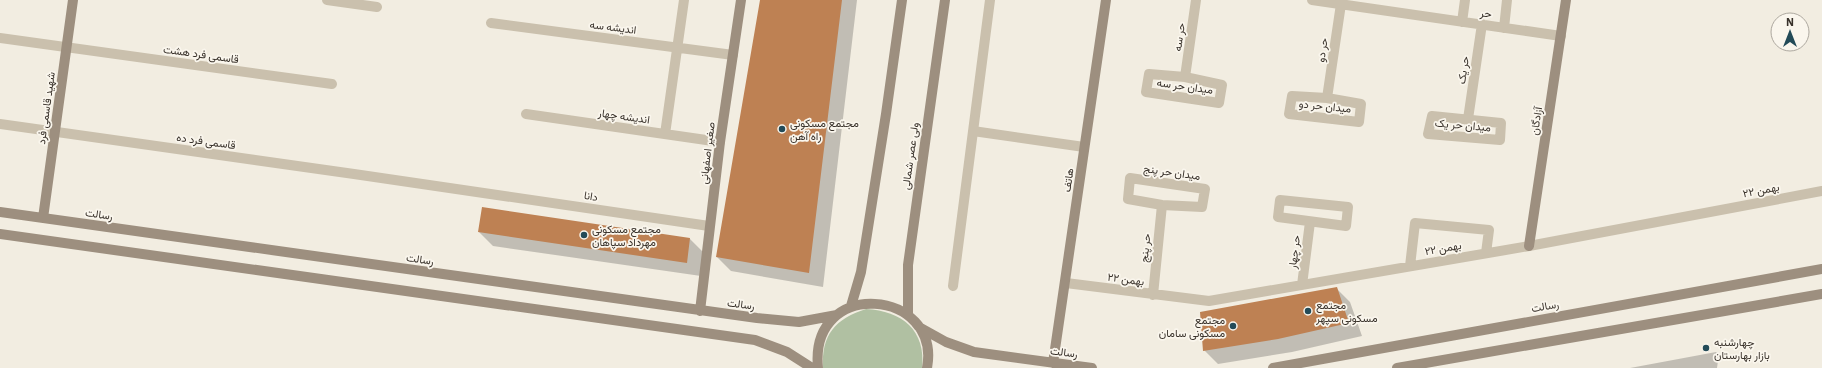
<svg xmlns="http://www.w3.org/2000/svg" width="1822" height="368" viewBox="0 0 1822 368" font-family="'IBM Plex Sans',Vazirmatn,sans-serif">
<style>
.green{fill:#b0c0a2}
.shadow{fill:#0003}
.building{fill:#be8153}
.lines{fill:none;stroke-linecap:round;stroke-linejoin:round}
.street{stroke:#cac0ad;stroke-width:10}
.secondary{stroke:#9d8f7f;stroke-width:10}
.poi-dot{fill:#234b58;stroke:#faf6ed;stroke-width:1.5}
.labels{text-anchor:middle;stroke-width:3.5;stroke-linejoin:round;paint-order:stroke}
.street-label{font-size:11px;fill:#39322b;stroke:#faf6ed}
.poi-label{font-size:11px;fill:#39322b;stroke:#faf6ed;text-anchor:start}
</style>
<rect width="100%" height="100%" fill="#f2ede1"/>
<path class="green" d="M866 309C902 311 926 330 922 368H823C821 335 835 319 866 309Z"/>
<path class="shadow" d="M761 0H857L823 287 731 271 717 257Z
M479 232 690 239 704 253 701 276 493 246Z
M1336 288 1350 302 1362 336 1292 352 1218 364 1204 350Z
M1716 352 1719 354 1717 368H1630Z"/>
<path class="building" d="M760 0H842L809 273 716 257Z
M482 207 690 238 687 263 478 232Z
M1337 287 1349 323 1278 339 1203 351 1200 312Z"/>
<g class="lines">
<path class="street" d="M327 0 377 7
M1312 0 1561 36
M1462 22 1465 0
M491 23 733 55
M1504 28 1507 0
M0 38 332 84
M1149 74 1185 77 1222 85 1219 103 1146 92Z
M1185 77 1196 0
M1292 96 1327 98 1361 104 1359 122 1289 114Z
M1327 98 1341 4
M526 114 720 142
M1432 116 1501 123 1500 140 1428 134Z
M1468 119 1482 24
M0 124 354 174 709 226
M973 131 1084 147
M665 134 684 0
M1130 178 1205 189 1202 207 1162 205 1128 199Z
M1280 200 1348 207 1346 226 1278 217Z
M1410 266 1415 223 1489 230 1486 253
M1066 283 1209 301 1529 246 1822 191
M1302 285 1310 222
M953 286 990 0
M1153 295 1162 205"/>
<path class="secondary" d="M0 212 757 318 799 322 837 315
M43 218 73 0
M0 234 755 340 787 352 812 368
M1529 246 1566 0
M851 306 861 272 886 114 902 0
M700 311 720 142 741 0
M908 315V265L945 0
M919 327 946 342 974 352 1092 368
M1053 363 1106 0
M818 368C809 276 942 289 927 368
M1273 368 1822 269
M1397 368 1822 294"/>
</g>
<g class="poi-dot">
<circle cx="782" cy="129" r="4"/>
<circle cx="584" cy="235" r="4"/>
<circle cx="1308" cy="311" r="4"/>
<circle cx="1233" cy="326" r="4"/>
<circle cx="1706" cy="348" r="4"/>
</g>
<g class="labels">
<g class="street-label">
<text transform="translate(1486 13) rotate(8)" y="4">حر</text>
<text transform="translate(613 27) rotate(7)" y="4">اندیشه سه</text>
<text transform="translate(1179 37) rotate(-82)" y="4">حر سه</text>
<text transform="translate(1322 50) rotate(-82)" y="4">حر دو</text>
<text transform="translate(201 54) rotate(8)" y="4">قاسمی فرد هشت</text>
<text transform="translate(1463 70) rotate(-82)" y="4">حر یک</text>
<text transform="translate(1185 86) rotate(8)" y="4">میدان حر سه</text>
<text transform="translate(1325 106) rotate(6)" y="4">میدان حر دو</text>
<text transform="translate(46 108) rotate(-82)" y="4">شهید قاسمی فرد</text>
<text transform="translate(624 116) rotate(8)" y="4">اندیشه چهار</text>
<text transform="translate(1536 121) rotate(-81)" y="4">آزادگان</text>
<text transform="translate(1463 125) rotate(5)" y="4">میدان حر یک</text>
<text transform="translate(206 141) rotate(8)" y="4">قاسمی فرد ده</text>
<text transform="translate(707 153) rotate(-83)" y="4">صغیر اصفهانی</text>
<text transform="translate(910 156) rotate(-82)" y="4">ولی عصر شمالی</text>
<text transform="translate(1172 172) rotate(8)" y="4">میدان حر پنج</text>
<text transform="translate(1068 180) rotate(-82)" y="4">هاتف</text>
<text transform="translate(1761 190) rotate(-11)" y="4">۲۲ بهمن</text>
<text transform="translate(591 196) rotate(9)" y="4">دانا</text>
<text transform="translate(99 214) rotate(8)" y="4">رسالت</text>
<text transform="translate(1145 248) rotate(-84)" y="4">حر پنج</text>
<text transform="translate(1443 248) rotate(-10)" y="4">۲۲ بهمن</text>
<text transform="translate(1294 252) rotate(-83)" y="4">حر چهار</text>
<text transform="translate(420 259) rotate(8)" y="4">رسالت</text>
<text transform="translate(1126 279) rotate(8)" y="4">۲۲ بهمن</text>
<text transform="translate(741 304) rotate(7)" y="4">رسالت</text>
<text transform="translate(1545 306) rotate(-10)" y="4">رسالت</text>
<text transform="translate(1064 352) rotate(7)" y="4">رسالت</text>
</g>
<g class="poi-label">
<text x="790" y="127">مجتمع مسکونی<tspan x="790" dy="13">راه آهن</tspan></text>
<text x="592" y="233">مجتمع مسکونی<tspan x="592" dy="13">مهرداد سپاهان</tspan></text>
<text x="1316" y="309">مجتمع<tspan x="1316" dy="13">مسکونی سپهر</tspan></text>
<text x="1225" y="324" text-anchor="end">مجتمع<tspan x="1225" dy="13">مسکونی سامان</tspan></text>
<text x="1714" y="346">چهارشنبه<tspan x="1714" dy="13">بازار بهارستان</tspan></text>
</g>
</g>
<g transform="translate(1790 32)"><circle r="19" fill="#faf6ed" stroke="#ada89f"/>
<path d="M0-3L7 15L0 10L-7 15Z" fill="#234b58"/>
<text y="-6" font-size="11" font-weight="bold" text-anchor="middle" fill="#39322b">N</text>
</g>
</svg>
